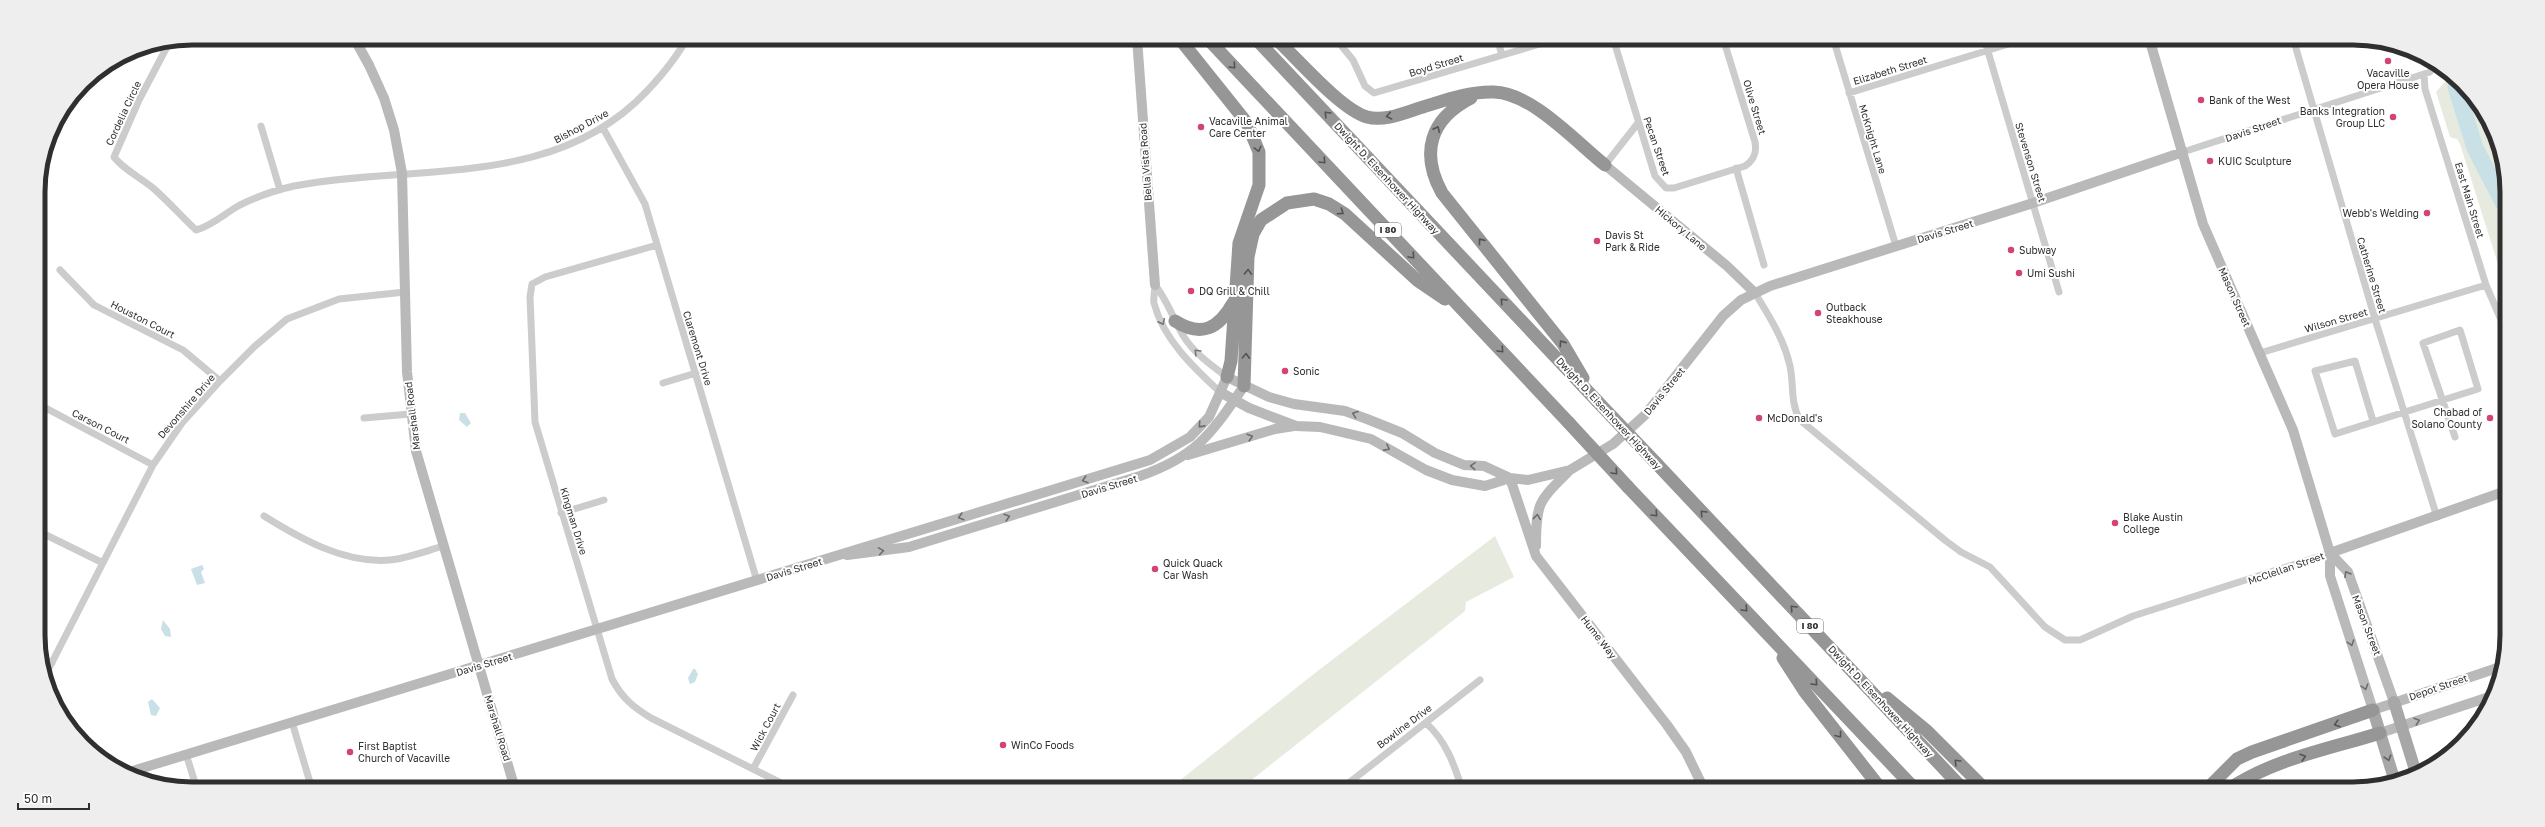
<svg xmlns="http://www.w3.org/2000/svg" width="2545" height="827" viewBox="0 0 2545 827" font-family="'Golos Text',sans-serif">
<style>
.green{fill:#e7eade}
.water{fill:#c9e1e6}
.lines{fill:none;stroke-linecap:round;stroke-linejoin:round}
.river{stroke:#c9e1e6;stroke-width:17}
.street{stroke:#ccc;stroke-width:7}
.secondary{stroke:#b9b9b9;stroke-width:10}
.primary{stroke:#a7a7a7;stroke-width:12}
.highway{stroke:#969696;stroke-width:13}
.highway-bridge{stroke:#969696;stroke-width:13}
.oneway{stroke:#535353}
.oneway2{stroke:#767676}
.oneway3{stroke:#6d6d6d}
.oneway4{stroke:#5f5f5f}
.poi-dot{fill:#d1456f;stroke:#fff;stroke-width:1.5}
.labels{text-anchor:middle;stroke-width:4;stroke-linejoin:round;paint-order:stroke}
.shield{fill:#fff;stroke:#6d6d6d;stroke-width:1}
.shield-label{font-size:9px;font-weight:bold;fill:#2f2f2f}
.street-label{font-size:10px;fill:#2f2f2f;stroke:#fff}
.poi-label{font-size:10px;fill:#2f2f2f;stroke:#fff;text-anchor:start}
.rim{fill:none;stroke:#2f2f2f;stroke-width:5}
</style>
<rect width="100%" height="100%" fill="#fff"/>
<path class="green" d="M2451 75 2469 90 2491 124 2504 162 2505 267 2498 264 2460 144 2457 139 2450 137 2436 92Z
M1495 536 1514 577 1466 602 1465 611 1240 789H1169L1315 673Z"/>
<path class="water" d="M460 413H465L471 423 467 427 459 420Z
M202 565 204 569 201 572 205 583 197 585 191 569Z
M163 620 170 629 171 637 165 636 161 629Z
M693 669H695L698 674 695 682 690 684 688 678Z
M152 699 160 708 156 716 151 715 148 702Z"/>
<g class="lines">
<path class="river" d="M2459 82 2456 87 2475 148 2504 204"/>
<path class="street" d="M496 38 498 41 513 38
M1335 38 1353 60 1365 86 1374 93 1560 38
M1497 38 1502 55
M1613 38 1655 176 1666 188H1674L1745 166C1754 160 1757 153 1755 142L1723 38
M1833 38 1896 246
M1984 38 2059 292
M2293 38 2375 319 2437 517
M169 43 139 100 114 157C124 170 140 177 153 188 168 201 181 216 196 230 212 226 225 213 240 205 256 197 276 190 294 186 415 163 554 190 647 91 662 75 677 57 687 38
M2424 74 2425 89 2486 285 2505 329
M1849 93 2028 38
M261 126 280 190
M603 128 645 204 757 581
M2183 152 2424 74 2430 72 2436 63
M1605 165 1638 123
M1736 168 1764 265
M657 245 545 277 532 284 530 297 535 422 612 679C622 698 633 707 651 718L793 789
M60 270 94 305 183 350 220 381
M1155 285C1155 291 1153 298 1154 303 1163 339 1194 368 1220 392
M1155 285C1168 301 1173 319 1184 337 1194 353 1212 366 1227 377
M1755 293C1769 316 1784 339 1790 366 1794 384 1790 403 1800 420L1946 541 1961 552 1990 567 2045 627 2065 640H2080L2133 616 2330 553
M2260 353 2486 285
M663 383 696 373
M40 405 153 465
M364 418 410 414
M2373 421 2355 361 2315 371 2335 434 2478 389 2460 330 2423 343 2455 437
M561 513 604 500
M264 516C301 539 345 564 390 560 408 558 426 551 443 546
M40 532 103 563
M41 658 52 663
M45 676 153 465 182 423 220 381 255 346 287 319 339 299 405 292
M292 722 312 789
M1426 723C1446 741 1454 764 1462 789
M186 754 197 789
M753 769 793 695
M1341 789 1480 680"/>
<path class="secondary" d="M354 38 369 65 384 98 394 130 402 173 407 372 416 451 515 789
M1137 38 1155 285
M2149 38 2203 224 2293 430 2330 553V576L2373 710 2503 666
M1605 165 1727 266 1755 293
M1220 392 1249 408 1296 426 1320 427 1371 439 1426 470 1452 480 1485 486 1510 478 1528 480 1570 470 1613 444 1645 415 1723 316 1741 300 1770 286 2033 203 2183 152
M1188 455 1275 429 1294 426
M1510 478 1536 556 1667 725 1686 752 1704 789
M1536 546C1536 501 1539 501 1570 470
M2330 553 2506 491
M2330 553 2348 572 2394 702
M847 555 909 547 1140 476C1197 456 1211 434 1244 386
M2380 733 2492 696
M126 773 1150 460 1190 437 1209 417 1227 377 1269 397 1294 404 1345 411 1367 419 1402 433 1435 453 1464 465 1484 466 1510 478"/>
<path class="primary" d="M2394 702 2416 773
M2373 710 2395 782"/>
<path class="highway" d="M1179 38 1247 123 1259 152V185L1239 243 1231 361 1227 377
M1207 38 1569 423
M1255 38 1597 401
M1275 38C1297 58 1340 109 1367 117 1385 122 1406 112 1423 107 1446 100 1470 91 1494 92 1532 93 1576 142 1605 165
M1471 98C1430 119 1420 153 1442 193L1563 344 1583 378
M1175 321C1202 338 1219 328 1233 303
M1244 386 1248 257 1253 234 1261 220 1287 203 1314 199 1329 204 1345 214 1417 280 1445 299
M1656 463 1963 789
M1628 487 1915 789
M1783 658 1805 692 1881 789
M1887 698 1927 731 1985 789
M2207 789 2237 759 2252 752 2373 710
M2229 789C2273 759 2330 749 2380 733"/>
<path class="highway-bridge" d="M1597 401 1656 463
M1569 423 1628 487"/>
</g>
<defs><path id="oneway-chevron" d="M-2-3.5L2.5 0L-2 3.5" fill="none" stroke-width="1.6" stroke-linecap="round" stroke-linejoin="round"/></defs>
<g class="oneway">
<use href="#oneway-chevron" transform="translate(1233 66) rotate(47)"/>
<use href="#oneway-chevron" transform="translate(1327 114) rotate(-133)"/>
<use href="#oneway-chevron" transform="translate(1389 116) rotate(168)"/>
<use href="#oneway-chevron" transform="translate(1437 129) rotate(-64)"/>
<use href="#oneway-chevron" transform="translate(1258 149) rotate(76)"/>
<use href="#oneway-chevron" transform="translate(1323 161) rotate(47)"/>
<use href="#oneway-chevron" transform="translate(1341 212) rotate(34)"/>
<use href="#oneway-chevron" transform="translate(1481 241) rotate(-129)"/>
<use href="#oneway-chevron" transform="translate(1412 256) rotate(47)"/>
<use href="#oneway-chevron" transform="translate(1248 272) rotate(-88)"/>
<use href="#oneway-chevron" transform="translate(1503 301) rotate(-133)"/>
<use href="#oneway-chevron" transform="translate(1562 343) rotate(-125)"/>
<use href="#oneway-chevron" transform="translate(1501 350) rotate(47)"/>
<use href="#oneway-chevron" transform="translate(1246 356) rotate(-87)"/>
<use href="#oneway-chevron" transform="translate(1615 472) rotate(47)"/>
<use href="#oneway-chevron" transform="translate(1703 513) rotate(-133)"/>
<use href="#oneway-chevron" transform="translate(1655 514) rotate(46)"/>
<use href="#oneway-chevron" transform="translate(1793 608) rotate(-133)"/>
<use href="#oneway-chevron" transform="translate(1745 609) rotate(47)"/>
<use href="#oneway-chevron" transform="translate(1815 683) rotate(47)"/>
<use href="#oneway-chevron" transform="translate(2337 724) rotate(163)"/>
<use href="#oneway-chevron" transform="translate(1839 735) rotate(52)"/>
<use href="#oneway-chevron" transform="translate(2303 757) rotate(-17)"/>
<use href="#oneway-chevron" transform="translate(1957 762) rotate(-135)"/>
</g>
<g class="oneway2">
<use href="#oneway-chevron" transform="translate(1162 322) rotate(64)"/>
<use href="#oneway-chevron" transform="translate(1197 352) rotate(-134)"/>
</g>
<g class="oneway3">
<use href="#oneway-chevron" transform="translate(1355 414) rotate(-160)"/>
<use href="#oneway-chevron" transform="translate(1201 425) rotate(132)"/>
<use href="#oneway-chevron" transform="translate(1250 437) rotate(-17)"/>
<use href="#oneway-chevron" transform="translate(1387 448) rotate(28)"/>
<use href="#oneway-chevron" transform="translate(1473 466) rotate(-177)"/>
<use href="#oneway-chevron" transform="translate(1085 480) rotate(163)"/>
<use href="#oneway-chevron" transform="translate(961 517) rotate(163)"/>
<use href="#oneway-chevron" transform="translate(1007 517) rotate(-17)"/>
<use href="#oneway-chevron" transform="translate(1537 517) rotate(-84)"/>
<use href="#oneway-chevron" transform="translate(881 551) rotate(-9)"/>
<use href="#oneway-chevron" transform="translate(2347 574) rotate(-120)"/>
<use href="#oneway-chevron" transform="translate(2351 643) rotate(72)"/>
<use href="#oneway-chevron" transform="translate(2365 687) rotate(72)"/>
<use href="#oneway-chevron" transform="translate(2417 721) rotate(-19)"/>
</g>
<use class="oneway4" href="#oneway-chevron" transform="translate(2388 758) rotate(73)"/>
<g class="poi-dot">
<circle cx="2388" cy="61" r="4"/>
<circle cx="2201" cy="100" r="4"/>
<circle cx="2393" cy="117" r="4"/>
<circle cx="1201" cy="127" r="4"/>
<circle cx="2210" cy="161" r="4"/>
<circle cx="2427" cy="213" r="4"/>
<circle cx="1597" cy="241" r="4"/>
<circle cx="2011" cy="250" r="4"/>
<circle cx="2019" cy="273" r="4"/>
<circle cx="1191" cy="291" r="4"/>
<circle cx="1818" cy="313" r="4"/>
<circle cx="1285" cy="371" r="4"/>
<circle cx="1759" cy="418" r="4"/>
<circle cx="2490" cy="418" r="4"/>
<circle cx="2115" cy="523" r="4"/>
<circle cx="1155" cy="569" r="4"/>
<circle cx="1003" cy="745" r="4"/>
<circle cx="350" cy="752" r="4"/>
</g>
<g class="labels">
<g class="shield">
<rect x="1375" y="223" width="26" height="14" rx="3"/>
<rect x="1797" y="619" width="26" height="14" rx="3"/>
</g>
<g class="shield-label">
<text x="1388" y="233">I 80</text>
<text x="1810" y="629">I 80</text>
</g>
<g class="street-label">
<text transform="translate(1436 65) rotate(-17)" y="4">Boyd Street</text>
<text transform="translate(1890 70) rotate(-17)" y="4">Elizabeth Street</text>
<text transform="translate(1755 107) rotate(73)" y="4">Olive Street</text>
<text transform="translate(123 113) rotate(-65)" y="4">Cordelia Circle</text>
<text transform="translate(581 126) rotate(-28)" y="4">Bishop Drive</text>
<text transform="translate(2253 129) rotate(-19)" y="4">Davis Street</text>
<text transform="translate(1873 139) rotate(73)" y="4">McKnight Lane</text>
<text transform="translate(1657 146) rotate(71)" y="4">Pecan Street</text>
<text transform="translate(1145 162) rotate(-94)" y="4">Bella Vista Road</text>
<text transform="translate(2031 162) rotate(73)" y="4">Stevenson Street</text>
<text transform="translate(1387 178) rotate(47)" y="4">Dwight D. Eisenhower Highway</text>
<text transform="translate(2470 200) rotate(73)" y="4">East Main Street</text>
<text transform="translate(1681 228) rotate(40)" y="4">Hickory Lane</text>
<text transform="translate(1945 231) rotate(-17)" y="4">Davis Street</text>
<text transform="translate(2372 275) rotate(73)" y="4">Catherine Street</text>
<text transform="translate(2235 297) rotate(66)" y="4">Mason Street</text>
<text transform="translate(143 319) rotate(27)" y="4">Houston Court</text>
<text transform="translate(2336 320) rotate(-16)" y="4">Wilson Street</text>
<text transform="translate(698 348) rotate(73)" y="4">Claremont Drive</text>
<text transform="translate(1664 391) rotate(-51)" y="4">Davis Street</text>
<text transform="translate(186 406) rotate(-49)" y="4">Devonshire Drive</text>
<text transform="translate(1609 413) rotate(47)" y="4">Dwight D. Eisenhower Highway</text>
<text transform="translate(412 416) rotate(-97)" y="4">Marshall Road</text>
<text transform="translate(101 426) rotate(27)" y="4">Carson Court</text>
<text transform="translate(1109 486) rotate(-17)" y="4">Davis Street</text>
<text transform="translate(574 521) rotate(73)" y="4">Kingman Drive</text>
<text transform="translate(2286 568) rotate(-19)" y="4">McClellan Street</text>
<text transform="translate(794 569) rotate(-17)" y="4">Davis Street</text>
<text transform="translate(2367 625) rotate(69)" y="4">Mason Street</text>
<text transform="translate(1599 637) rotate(52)" y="4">Hume Way</text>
<text transform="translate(484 664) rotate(-17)" y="4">Davis Street</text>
<text transform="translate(2438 687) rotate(-19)" y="4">Depot Street</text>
<text transform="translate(1881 701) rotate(47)" y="4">Dwight D. Eisenhower Highway</text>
<text transform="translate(1404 726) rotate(-37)" y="4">Bowline Drive</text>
<text transform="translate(765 727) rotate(-62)" y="4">Wick Court</text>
<text transform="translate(498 728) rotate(73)" y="4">Marshall Road</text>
</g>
<g class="poi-label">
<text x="2388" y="77" text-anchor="middle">Vacaville<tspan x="2388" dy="12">Opera House</tspan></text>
<text x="2209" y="104">Bank of the West</text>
<text x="2385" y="115" text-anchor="end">Banks Integration<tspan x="2385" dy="12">Group LLC</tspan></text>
<text x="1209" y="125">Vacaville Animal<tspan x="1209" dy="12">Care Center</tspan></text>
<text x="2218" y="165">KUIC Sculpture</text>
<text x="2419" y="217" text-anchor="end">Webb's Welding</text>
<text x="1605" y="239">Davis St<tspan x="1605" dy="12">Park &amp; Ride</tspan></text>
<text x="2019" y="254">Subway</text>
<text x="2027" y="277">Umi Sushi</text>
<text x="1199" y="295">DQ Grill &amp; Chill</text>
<text x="1826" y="311">Outback<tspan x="1826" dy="12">Steakhouse</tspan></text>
<text x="1293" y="375">Sonic</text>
<text x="2482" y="416" text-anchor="end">Chabad of<tspan x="2482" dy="12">Solano County</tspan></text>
<text x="1767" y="422">McDonald's</text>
<text x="2123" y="521">Blake Austin<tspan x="2123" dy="12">College</tspan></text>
<text x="1163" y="567">Quick Quack<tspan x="1163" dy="12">Car Wash</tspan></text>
<text x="1011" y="749">WinCo Foods</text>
<text x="358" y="750">First Baptist<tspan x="358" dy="12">Church of Vacaville</tspan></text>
</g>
</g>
<path d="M0 0H2545V827H0ZM192 45H2353A147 147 0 0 1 2500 192V635A147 147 0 0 1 2353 782H192A147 147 0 0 1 45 635V192A147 147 0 0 1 192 45Z" fill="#eee" fill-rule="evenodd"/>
<path class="rim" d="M192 45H2353A147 147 0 0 1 2500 192V635A147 147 0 0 1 2353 782H192A147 147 0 0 1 45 635V192A147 147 0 0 1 192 45Z"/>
<path d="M18 803v6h71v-6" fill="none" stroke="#2f2f2f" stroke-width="2"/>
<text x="24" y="803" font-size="12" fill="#2f2f2f" stroke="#ffffff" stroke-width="3" paint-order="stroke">50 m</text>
</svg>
